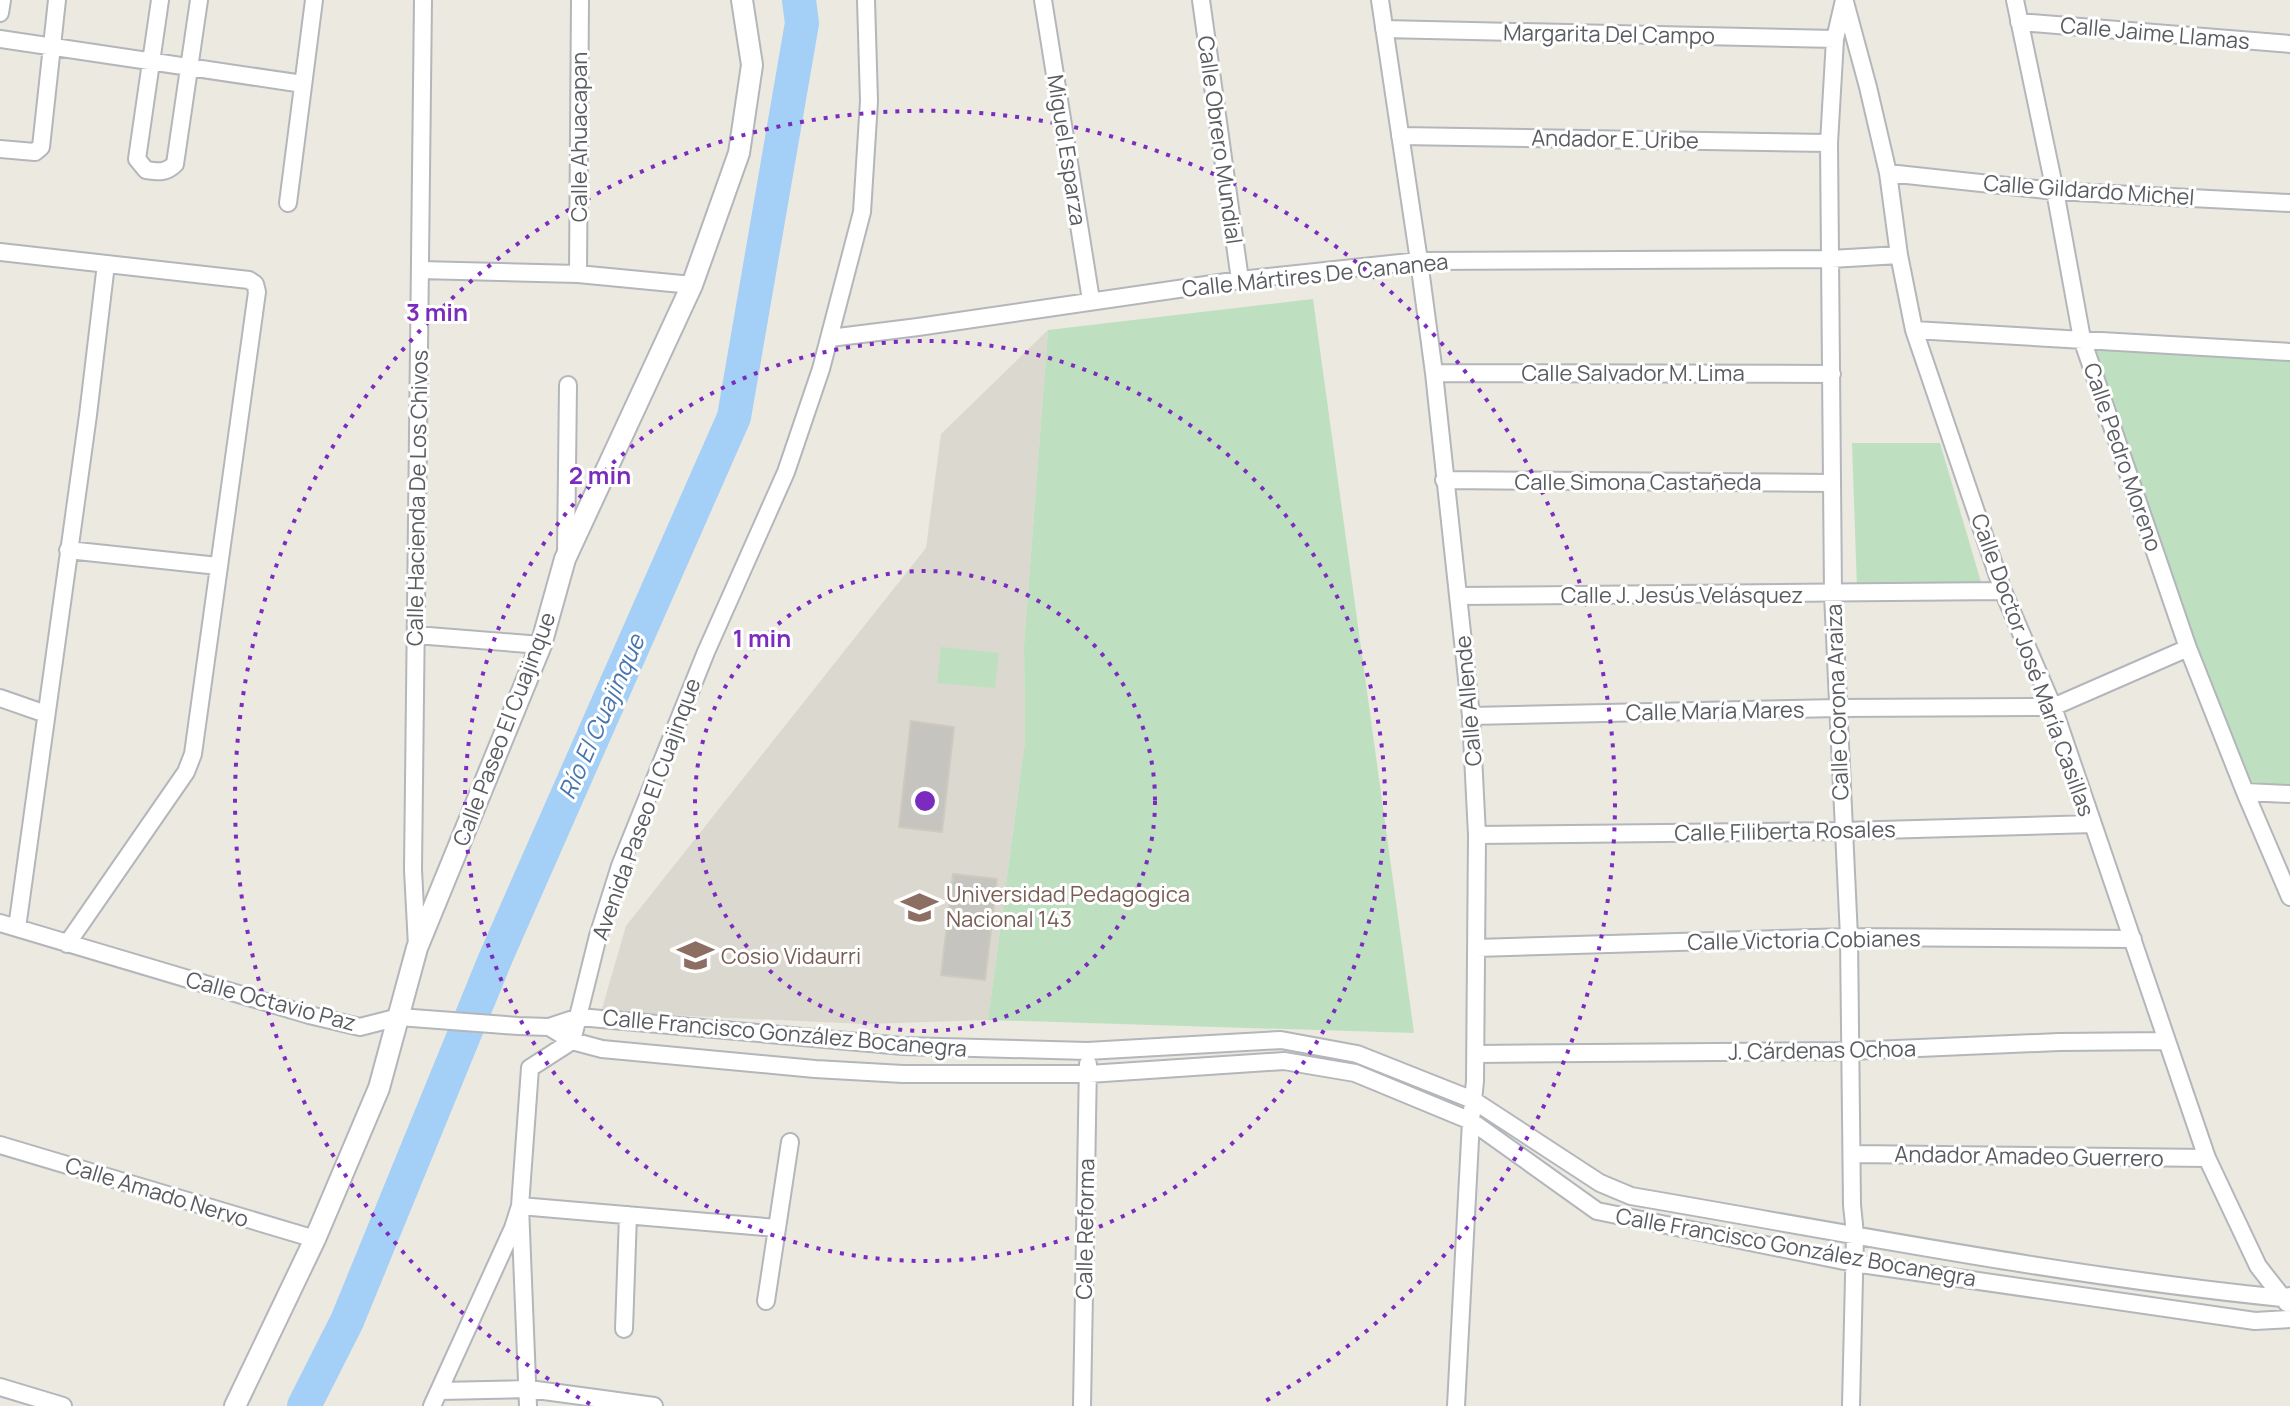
<svg xmlns="http://www.w3.org/2000/svg" width="2290" height="1406" viewBox="0 0 2290 1406" font-family="Manrope,sans-serif">
<style>
.education{fill:#dad8cf}
.green{fill:#bee0c0}
.lines{fill:none;stroke-linecap:round;stroke-linejoin:round}
.river{stroke:#a4cff7;stroke-width:34}
.building{fill:#c6c4be;stroke:#cfcabf;stroke-width:2}
.minor-casing{stroke:#b3b6ba;stroke-width:20}
.tertiary-casing{stroke:#b3b6ba;stroke-width:24}
.minor{stroke:#fff;stroke-width:16}
.tertiary{stroke:#fff;stroke-width:20}
.ring{fill:none;stroke:#7b2cbf;stroke-width:4;stroke-dasharray:4 8}
.labels{text-anchor:middle;stroke-width:6;stroke-linejoin:round;paint-order:stroke}
.street-label{font-size:22px;fill:#595c60;stroke:#fff}
.education-label{font-size:22px;fill:#785e54;stroke:#fff;text-anchor:start}
.water-label{font-size:24px;font-style:italic;fill:#4875ae;stroke:#fff}
.centre{fill:#7b2cbf;stroke:#fff;stroke-width:4}
.ring-label{font-size:24px;text-anchor:middle;font-weight:bold;fill:#7b2cbf;stroke:#fff;stroke-width:6;stroke-linejoin:round;paint-order:stroke}
</style>
<rect width="100%" height="100%" fill="#ebe9e0"/>
<path class="education" d="M1048 330 1024 645 1025 741 988 1020 865 1024 601 1012 626 926 926 548 941 434Z"/>
<path class="green" d="M1313 299 1414 1033 988 1020 1025 741 1024 645 1048 330Z
M2082 339 2290 352V794L2245 792Z
M1852 443H1940L1981 582 1857 588Z
M941 647 999 653 995 688 937 683Z"/>
<g class="lines">
<path class="river" d="M304 1406 347 1321 496 957 734 417 802 23 799 0"/>
</g>
<path class="building" d="M911 721 954 727 942 832 899 827Z
M953 874 997 879 985 980 941 975Z"/>
<g class="lines">
<defs>
<path id="minor" d="M160 0 137 159 146 170C159 172 166 173 175 164L199 0
M1043 0 1091 300
M1201 0 1240 280
M1380 0 1419 261 1434 373 1471 716 1477 835 1475 1081 1471 1121 1456 1406
M1844 0 1835 39 1829 143 1833 594 1849 937 1852 1205 1855 1234 1851 1406
M2015 0 2055 191 2082 339 2188 648 2245 792 2290 897
M1845 2 1868 87 1888 173 1899 255 1914 330 2003 591 2053 707 2207 1158 2258 1266 2287 1303
M0 13 2 0
M2019 22 2290 44
M1384 29 1835 39
M0 39 303 84
M1400 136 1829 143
M0 149 35 152 41 147 57 0
M1888 173 2055 191 2290 203
M288 203 314 0
M0 252 249 280 255 284 257 292 193 754 186 772 67 944
M420 270 578 274 692 285
M578 274 580 0
M1914 330 2290 352
M830 338 918 327 1240 280 1419 261 1831 259 1899 255
M1434 373 1832 374
M1444 480 1832 483
M68 550 218 566
M566 554 568 385
M1458 596 2003 591
M416 635 541 645
M0 698 46 714
M1471 716 1838 708 2053 707 2188 648
M2245 792 2290 794
M1477 835 1843 831 2093 824
M0 923 309 1015 360 1027 399 1017 518 1026 549 1027 579 1017 903 1046 1087 1051 1281 1040 1357 1054 1473 1100 1600 1183 1631 1196C1847 1233 2064 1276 2282 1298L2290 1296
M17 928 88 415 106 264
M417 946 413 870 423 0
M1476 948 1849 937 2133 939
M549 1027 572 1041 602 1049 815 1069 903 1074H1089L1284 1061 1355 1073 1471 1121 1597 1211 1854 1263 2255 1321 2290 1319
M1476 1054 1850 1051 2059 1042 2167 1041
M0 1145 315 1239
M1852 1154 2207 1158
M766 1301 790 1142
M624 1329 628 1215
M0 1387 63 1406
M440 1391 529 1389 654 1406
M432 1406 513 1228 520 1206 530 1068 572 1041 598 936 620 866 706 652 786 472 821 369 862 212 869 101 866 0
M528 1406 520 1206 777 1228
M1082 1406 1088 1064"/>
<path id="tertiary" d="M235 1406 315 1239 379 1088 417 948 541 645 565 559 692 285 712 229 739 153 752 65 742 0"/>
</defs>
<use href="#minor" class="minor-casing"/>
<use href="#tertiary" class="tertiary-casing"/>
<use href="#minor" class="minor"/>
<use href="#tertiary" class="tertiary"/>
</g>
<g class="ring">
<circle cx="925" cy="801" r="230"/>
<circle cx="925" cy="801" r="460"/>
<path d="M590 1404A690 690 0 1 1 1260 1404"/>
</g>
<defs>
<symbol id="university-bare" viewBox="-9 -9 18 18"><path d="M0-5L7-2L0 1L-7-2ZM-4 1L0 2.5L4 1V4Q0 6-4 4Z" fill="#8d6e63" stroke="#fff" stroke-width="2.5" paint-order="stroke"/></symbol>
<symbol id="school-bare" viewBox="-9 -9 18 18"><path d="M0-5L7-2L0 1L-7-2ZM-4 1L0 2.5L4 1V4Q0 6-4 4Z" fill="#8d6e63" stroke="#fff" stroke-width="2.5" paint-order="stroke"/></symbol>
</defs>
<g fill-rule="evenodd">
<use href="#university-bare" x="894" y="882" width="51" height="51"/>
<use href="#school-bare" x="670" y="930" width="51" height="51"/>
</g>
<g class="labels">
<g class="street-label">
<text transform="translate(2155 33) rotate(5)" y="8">Calle Jaime Llamas</text>
<text transform="translate(1609 34) rotate(1)" y="8">Margarita Del Campo</text>
<text transform="translate(579 137) rotate(-90)" y="8">Calle Ahuacapan</text>
<text transform="translate(1615 139) rotate(1)" y="8">Andador E. Uribe</text>
<text transform="translate(1220 140) rotate(82)" y="8">Calle Obrero Mundial</text>
<text transform="translate(1067 150) rotate(81)" y="8">Miguel Esparza</text>
<text transform="translate(2089 190) rotate(4)" y="8">Calle Gildardo Michel</text>
<text transform="translate(1315 275) rotate(-6)" y="8">Calle Mártires De Cananea</text>
<text x="1633" y="381">Calle Salvador M. Lima</text>
<text transform="translate(2123 457) rotate(71)" y="8">Calle Pedro Moreno</text>
<text x="1638" y="490">Calle Simona Castañeda</text>
<text transform="translate(417 498) rotate(-89)" y="8">Calle Hacienda De Los Chivos</text>
<text x="1682" y="603">Calle J. Jesús Velásquez</text>
<text transform="translate(2033 665) rotate(70)" y="8">Calle Doctor José María Casillas</text>
<text transform="translate(1468 701) rotate(-95)" y="8">Calle Allende</text>
<text transform="translate(1837 702) rotate(-92)" y="8">Calle Corona Araiza</text>
<text transform="translate(1715 711) rotate(-1)" y="8">Calle María Mares</text>
<text transform="translate(504 729) rotate(-69)" y="8">Calle Paseo El Cuajinque</text>
<text transform="translate(646 809) rotate(-70)" y="8">Avenida Paseo El Cuajinque</text>
<text transform="translate(1785 831) rotate(-1)" y="8">Calle Filiberta Rosales</text>
<text transform="translate(1804 940) rotate(-1)" y="8">Calle Victoria Cobianes</text>
<text transform="translate(271 1001) rotate(15)" y="8">Calle Octavio Paz</text>
<text transform="translate(785 1033) rotate(5)" y="8">Calle Francisco González Bocanegra</text>
<text transform="translate(1822 1050) rotate(-1)" y="8">J. Cárdenas Ochoa</text>
<text transform="translate(2029 1156) rotate(1)" y="8">Andador Amadeo Guerrero</text>
<text transform="translate(157 1192) rotate(17)" y="8">Calle Amado Nervo</text>
<text transform="translate(1085 1229) rotate(-89)" y="8">Calle Reforma</text>
<text transform="translate(1796 1247) rotate(10)" y="8">Calle Francisco González Bocanegra</text>
</g>
<g class="education-label">
<text x="946" y="902">Universidad Pedagogica<tspan x="946" dy="25">Nacional 143</tspan></text>
<text x="721" y="964">Cosio Vidaurri</text>
</g>
<g class="water-label">
<text transform="translate(602 717) rotate(-66)" y="8">Río El Cuajinque</text>
</g>
</g>
<circle cx="925" cy="801" r="12" class="centre"/>
<g class="ring-label">
<text x="437" y="321">3 min</text>
<text x="600" y="484">2 min</text>
<text x="762" y="647">1 min</text>
</g>
</svg>
